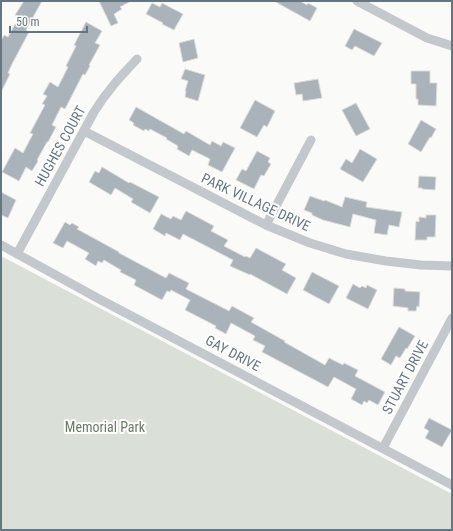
<svg xmlns="http://www.w3.org/2000/svg" width="453" height="531" viewBox="0 0 453 531" font-family="'Roboto Condensed',sans-serif">
<style>
.green{fill:#dadfd7}
.building{fill:#aab3b9;stroke:#dcdcda}
.lines{fill:none;stroke-linecap:round;stroke-linejoin:round}
.street{stroke:#c3c8cc;stroke-width:9}
.labels{text-anchor:middle;stroke-width:4;stroke-linejoin:round;paint-order:stroke}
.street-label{font-size:14px;fill:#657683;stroke:#fff}
.park-label{font-size:14px;fill:#687a64;stroke:#fff}
</style>
<rect width="100%" height="100%" fill="#fafaf8"/>
<path class="green" d="M1 256 452 494V530H1Z"/>
<path class="building" d="M24 1H42L26 30 29 32 12 64 8 73 10 74 1 92V41L4 35 8 37 19 17 15 15Z
M99 1H131L120 7 122 9 114 14 118 23 111 26Z
M274 1H300L307 5 308 3 317 8 310 21Z
M152 3 160 7 162 3 183 14 174 30 162 24 163 23 146 14Z
M86 22 102 31 95 43 100 45 89 65 90 66 85 75 83 74 65 109 61 107 52 125 56 127 48 142H47L37 160 38 161 32 171 26 167 19 181 2 172 15 148 23 153 33 134 30 133 45 105 42 104 47 96 43 94 50 82 58 87 68 67 66 66 76 46 74 45Z
M354 29 382 43 374 56 355 46 352 50 345 46Z
M194 39 198 58 183 62 179 43Z
M185 69 205 75 198 101 185 97 186 91H185L188 81 181 79Z
M411 71H430V83H437L436 106 418 105V99H416V84H411Z
M318 79 322 98 303 101 302 94 296 95 294 83Z
M255 100 275 111 267 127 264 125 257 137 240 128Z
M356 103 370 129 356 136 342 110Z
M136 107 184 134 186 131 210 145 212 141 221 146 223 142 235 148 222 172 208 165 210 159 192 150 189 156 177 149 178 146 166 139 167 138 150 129 149 131 145 129 144 131 133 125 134 123 129 120Z
M421 120 436 129 431 138 430 137 421 152 408 144Z
M360 149 377 159 363 182 340 169 346 159 352 163Z
M257 151 270 158 268 162 271 164 264 176 261 175 254 189 236 180 242 169 246 171Z
M102 167 129 183 130 182 159 197 150 213 131 202 133 199 115 188 111 195 89 182 95 171 99 173Z
M419 176 436 177 435 190 422 189V188H418Z
M1 192 16 200 8 218 1 215Z
M310 196 324 201 325 200 342 207 345 197 367 202 366 207 402 212 399 227 389 225 387 235 374 233 376 220 353 214 350 227 323 220 312 215V213L304 210Z
M186 211 214 226 211 231 228 240 224 246 245 257 246 256 250 258 256 248 286 264 282 270 296 278 287 294 250 274V275L230 266 233 260 183 234 180 240 166 233 165 236 153 229 161 214 171 219 173 216 181 220Z
M426 215H436L435 237H427V240H415L416 221 419 222V217L426 218Z
M65 222 70 225 72 223 79 227 77 229 119 252V253L166 278 169 273 189 283 186 289 229 311 232 306 254 318 251 322 285 341 284 342 325 365 329 358 343 365 344 363 358 370 355 376 385 392 378 405 369 400 367 403 364 401 362 405 351 399 356 389 334 377 328 387 262 352 265 346 253 340 255 336 231 323 226 334 215 328 216 326 185 310 190 300 171 290 170 292 167 291 162 300 134 285 136 280 120 272 121 270 104 260 102 263 98 261 96 266 85 259 89 253 67 241 63 248 53 243Z
M312 272 339 286 329 304 303 290Z
M353 284 360 288 362 286 366 288 367 285 377 290 368 309 346 298Z
M394 288 405 289V291L420 292 419 307 417 306 416 311H408V308L393 306Z
M399 327 415 336 407 349 406 348 400 358 396 356 391 365 381 359Z
M429 418 452 430 442 447 425 438 429 431 424 428Z"/>
<g class="lines">
<path class="street" d="M357 1 427 38 452 46
M84 131 266 225 310 243 346 254 386 261 421 265 452 266
M266 225 311 140
M1 245 101 300 452 485
M17 254 94 112C107 91 120 77 137 59
M383 448 452 318"/>
</g>
<g class="labels">
<g class="street-label">
<text transform="translate(60 146) rotate(-61)" y="5">HUGHES COURT</text>
<text transform="translate(256 202) rotate(25)" y="5">PARK VILLAGE DRIVE</text>
<text transform="translate(233 353) rotate(28)" y="5">GAY DRIVE</text>
<text transform="translate(405 377) rotate(-62)" y="5">STUART DRIVE</text>
</g>
<g class="park-label">
<text x="105" y="432">Memorial Park</text>
</g>
</g>
<rect width="453" height="531" fill="none" stroke="#657683" stroke-width="4"/>
<path d="M10 26v6h77v-6" fill="none" stroke="#657683" stroke-width="2"/>
<text x="16" y="26" font-size="12" fill="#657683" stroke="#ffffff" stroke-width="3" paint-order="stroke">50 m</text>
</svg>
